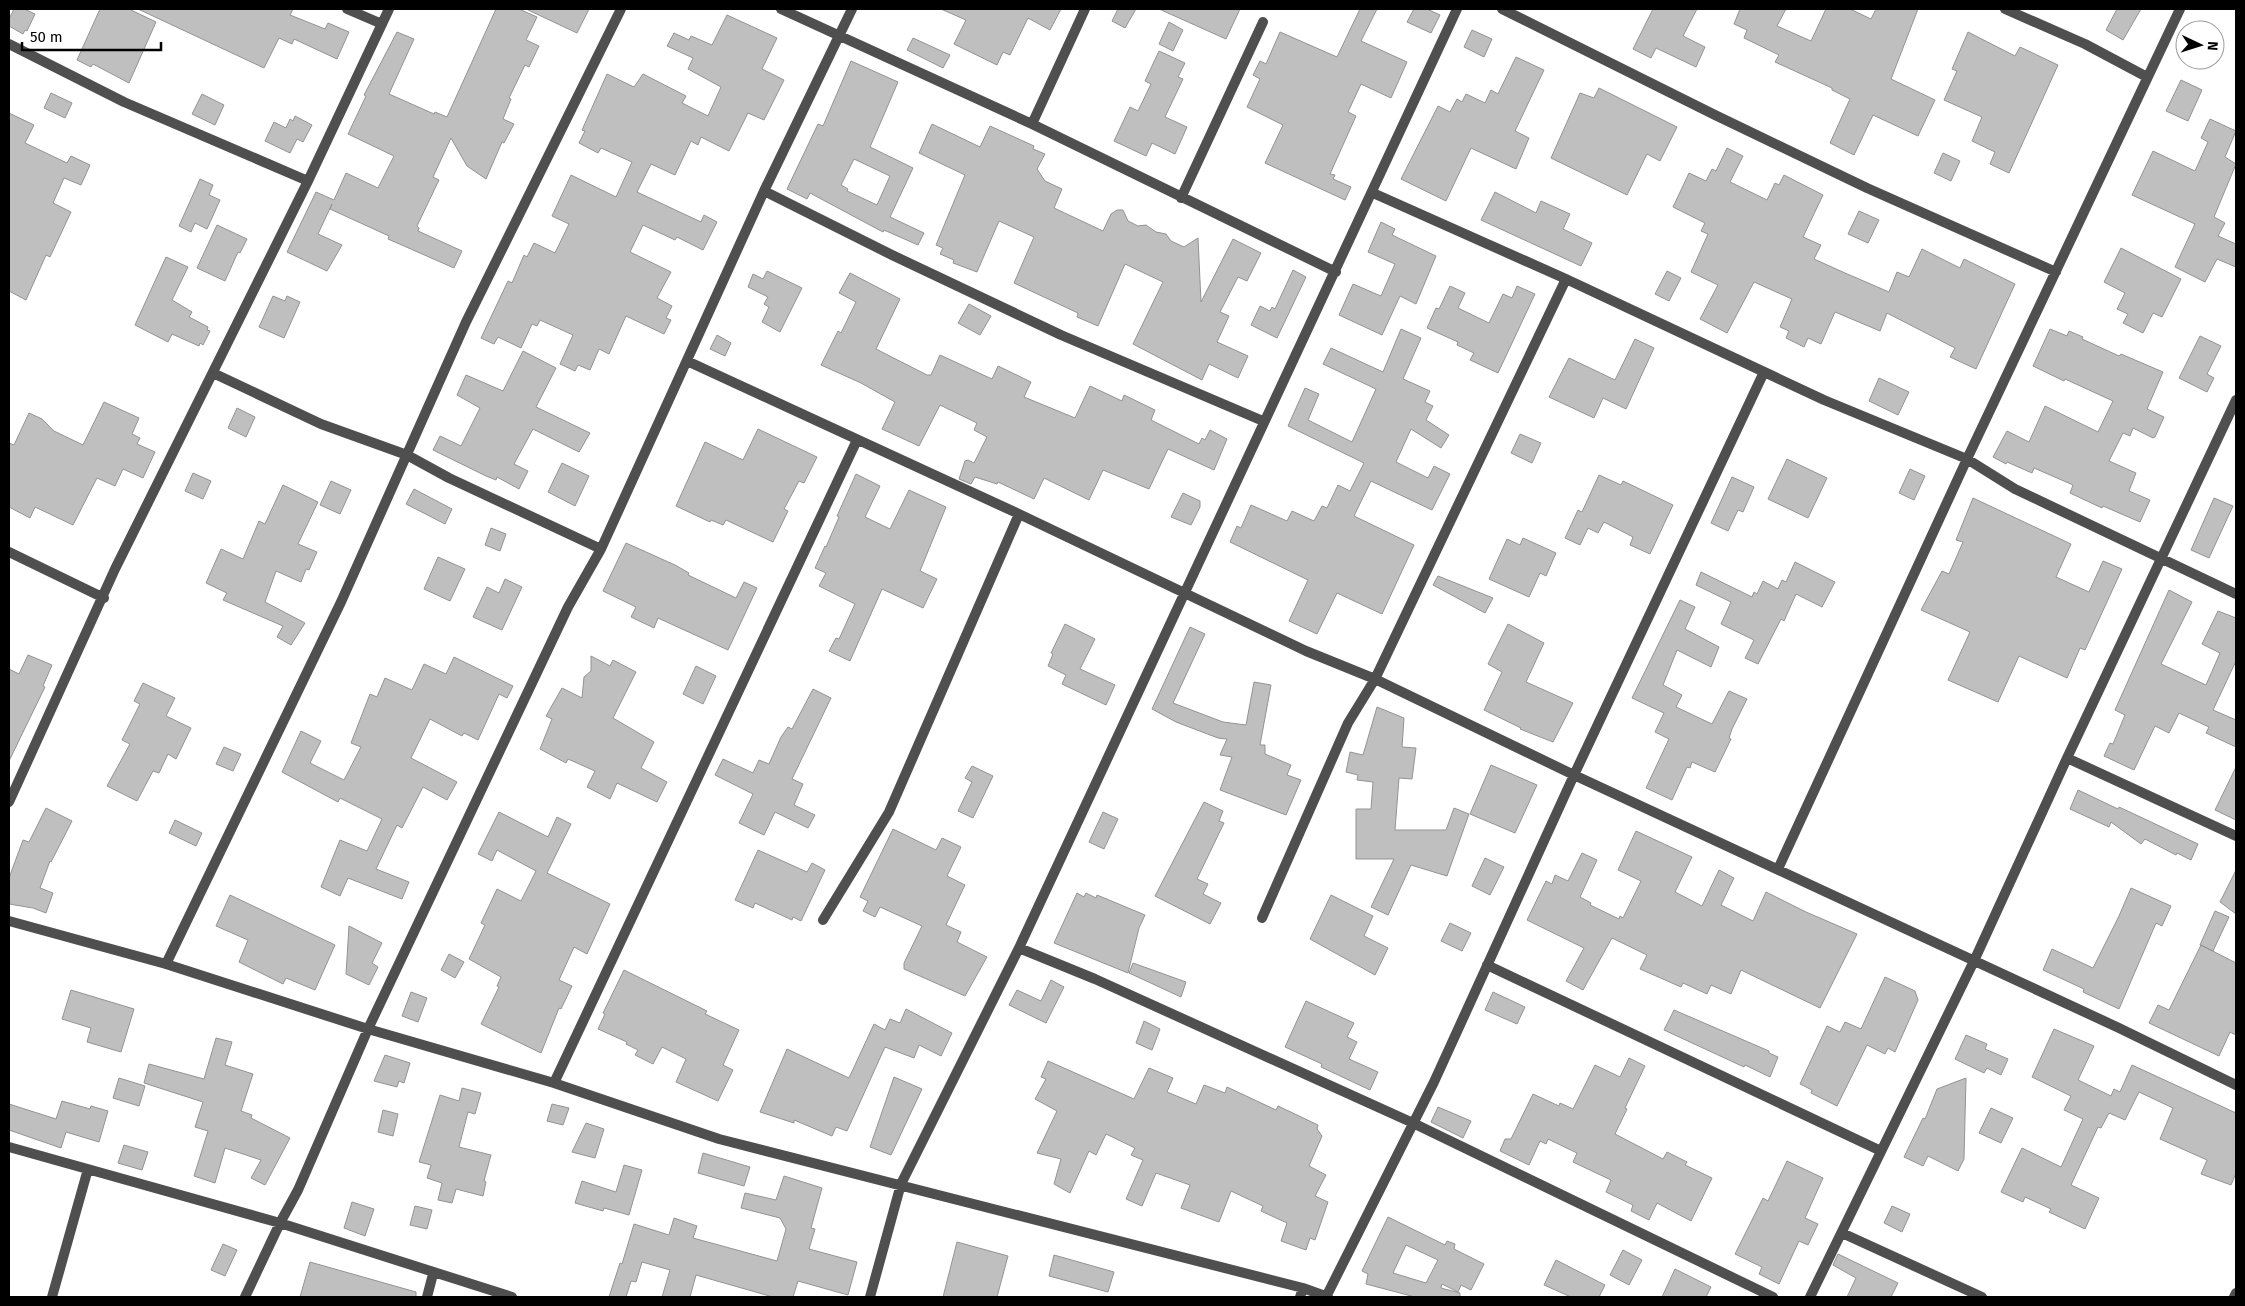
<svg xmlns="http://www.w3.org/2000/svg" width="2245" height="1306" viewBox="0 0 2245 1306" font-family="'Fira Sans',sans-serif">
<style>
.building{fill:#bfbfbf;stroke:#939393;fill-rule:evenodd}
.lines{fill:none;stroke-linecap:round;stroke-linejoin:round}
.street{stroke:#4f4f4f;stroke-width:10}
</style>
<rect width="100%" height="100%" fill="#fff"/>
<path class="building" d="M14 9H24L35 14 27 31 25 30 23 34 9 26V19Z
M100 9H129L156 22 129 83 93 64 91 67 77 60Z
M138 9H293L290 15 325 29 328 23 349 32 337 59 294 39 292 44 279 38 264 68Z
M496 9H519L537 17 526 40 539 46 529 67 525 65 509 98 511 99 503 119 514 124 504 143 502 142 486 179 467 166 451 138 433 177 439 180 417 226 419 228 418 231 462 251 454 268 388 239 389 236 330 209 332 204 318 234 342 245 327 271 287 252 316 192 334 200 346 173 378 188 394 156 348 134 366 96 364 95 397 32 414 39 389 94 434 114 435 112 447 117Z
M526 9H589L577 33Z
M941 9H1061L1050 30 1028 18 1010 55 1003 52 997 65 954 44 966 20Z
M1118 9H1136L1125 28 1112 21Z
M1159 9H1240L1226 39Z
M1360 9H1377L1361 41 1407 62 1391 98 1361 84 1348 112 1356 116 1330 174 1335 175 1333 179 1351 187 1345 200 1265 163 1283 125 1247 107 1260 79 1253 75 1260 61 1266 64 1280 32 1337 57Z
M1414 9H1427L1440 15 1431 33 1407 22Z
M1653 9H1697L1683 36 1705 47 1696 67 1656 48 1651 58 1633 49Z
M1740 9H1786L1777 26 1811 41 1826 9H1850L1871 19 1876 9H1918L1891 79 1935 100 1918 136 1873 115 1854 155 1830 143 1850 99 1832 90V88L1775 62 1779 55 1744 38 1747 30 1734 24Z
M2117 9H2141L2123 40 2106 30Z
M727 15 777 38 762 69 784 80 764 120 748 113 729 151 701 137 698 145 691 141 675 175 651 164 637 192 701 222 704 215 717 222 703 250 677 237 675 240 643 225 630 252 671 272 657 298 672 306 666 318 671 320 664 334 626 316 609 354 599 349 590 370 578 365 575 371 560 364 573 335 540 320 537 326 532 324 521 348 498 337 494 344 481 338 508 281 512 283 524 255 527 257 534 243 555 253 569 224 552 216 571 175 616 197 632 162 601 148 598 153 579 143 585 131 582 130 607 74 634 87 643 74 686 96 682 103 708 116 721 87 688 69 693 58 667 46 674 33 689 40 691 36 712 45Z
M1169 22 1183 30 1173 51 1159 44Z
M1472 30 1492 39 1484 57 1464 47Z
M1968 32 2015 56 2020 47 2058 65 2009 173 1990 164 1995 152 1972 141 1982 117 1944 100 1957 71 1952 69Z
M913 38 950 55 943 68 907 50Z
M1159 51 1185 63 1178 77 1183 79 1165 117 1187 127 1175 154 1152 143 1146 156 1114 141 1130 107 1138 111 1151 84 1145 81Z
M1516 57 1544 70 1515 131 1529 138 1516 169 1471 148 1446 201 1401 179 1438 106 1450 112 1457 99 1462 102 1466 94 1485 103 1491 90 1498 94Z
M851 61 898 82 870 147 913 168 890 217 924 233 918 245 884 230 883 232 810 193 807 199 787 189 818 124 823 126ZM854 159 890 176 877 205 847 191 848 189 841 185Z
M2181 80 2202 90 2188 121 2166 111Z
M1599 88 1677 127 1660 161 1647 154 1627 195 1551 158 1580 93 1594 98Z
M51 93 72 103 65 118 44 108Z
M202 94 224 105 215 125 192 114Z
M9 113 34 125 25 143 67 163 71 156 90 165 81 185 64 178 53 203 71 212 50 257 46 255 26 300 9 291Z
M295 116 312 125 303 142 297 139 290 153 265 141 274 122 286 128 290 119 293 121Z
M2210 119 2236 131 2225 157 2236 164 2214 217 2225 223 2218 236 2236 244V267L2217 259 2205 282 2175 267 2195 224 2132 195 2153 151 2195 171 2208 142 2201 138Z
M932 124 980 147 990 126 1034 146 1033 149 1045 154 1037 169 1045 181 1062 189 1054 208 1103 231 1111 214 1117 210H1123L1128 221 1138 226 1146 225 1156 232 1166 234 1171 241 1184 247 1198 238 1201 302 1233 239 1261 253 1247 281 1238 277 1220 312 1229 316 1217 342 1248 356 1238 378 1209 364 1202 380 1133 344 1163 282 1125 264 1098 326 1077 317 1078 313 1014 283 1034 237 999 221 977 272 953 263 954 260 940 254 943 248 936 245 965 175 919 153Z
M1727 148 1743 156 1730 182 1767 200 1775 183 1779 185 1784 175 1823 195 1803 237 1821 245 1814 259 1845 273 1889 292 1897 272 1909 277 1922 249 1960 268 1964 259 2015 284 1976 369 1950 357 1955 348 1887 313 1880 331 1835 312 1821 344 1808 338 1804 347 1786 338 1789 331 1780 327 1792 299 1754 282 1727 333 1700 319 1718 285 1691 272 1708 234 1701 231 1705 223 1673 207 1689 173 1706 181 1712 169 1716 171Z
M1943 153 1960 161 1951 181 1934 173Z
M200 179 213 185 209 195 220 200 207 229 195 223 191 232 179 226Z
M1495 192 1536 213 1541 201 1570 214 1563 229 1592 243 1581 266 1481 220Z
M1859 211 1879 220 1868 243 1848 234Z
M1381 222 1395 229 1392 235 1436 256 1416 304 1400 296 1382 335 1339 315 1353 284 1381 296 1395 264 1368 252Z
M217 225 247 239 240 253 238 252 225 281 197 268Z
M2121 248 2181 279 2162 317 2153 313 2143 333 2123 323 2128 314 2117 309 2125 293 2104 282Z
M166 257 188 267 172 300 192 312 189 317 208 327 207 330 210 331 203 345 200 343 199 346 172 334 168 342 135 325Z
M1293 270 1306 277 1277 338 1251 325 1260 306 1270 311 1272 307 1275 309Z
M767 271 802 288 780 332 762 322 769 307 764 304 768 297 748 287 753 274 763 279Z
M1667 271 1681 278 1669 301 1655 294Z
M850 273 900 299 876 349 927 375H931L940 355 992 379 998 366 1031 382 1024 397 1075 418 1090 386 1122 401 1124 395 1155 410 1151 420 1199 444 1202 438 1205 440 1210 430 1227 439 1214 470 1168 449 1149 489 1103 470 1089 500 1044 478 1034 499 998 482 997 484 975 477 971 484 959 479 965 461 968 460 974 463 987 437 974 430 977 423 940 405 919 446 882 429 895 402 861 383 821 365 838 331 841 333 856 302 839 293Z
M1450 286 1465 293 1458 308 1489 323 1503 294 1512 298 1517 286 1535 294 1498 373 1470 360 1474 353 1457 345 1458 342 1427 328 1436 308 1439 309Z
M273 296 285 301 287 296 300 302 284 338 259 327Z
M969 304 991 316 980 335 958 323Z
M1401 329 1421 338 1403 379 1430 391 1425 402 1433 406 1426 420 1449 435 1441 448 1411 429 1396 462 1428 478 1434 466 1450 474 1432 510 1371 481 1354 516 1414 545 1382 614 1337 593 1317 634 1289 621 1308 580 1230 542 1237 526 1241 528 1251 505 1287 521 1292 511 1314 521 1322 506 1327 508 1338 485 1350 491 1364 463 1288 426 1305 388 1319 394 1308 420 1352 442 1376 389 1323 364 1331 348 1383 372Z
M2050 329 2067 336 2069 331 2083 337 2082 339 2119 356 2121 354 2163 372 2147 409 2164 417 2155 437 2153 438 2133 428 2130 436 2123 433 2109 461 2136 473 2129 491 2150 500 2140 522 2103 506 2102 508 2070 493 2073 485 2034 468 2032 473 2007 462 2006 464 1993 457 2007 431 2029 442 2045 406 2098 432 2112 403 2113 401 2065 379 2064 381 2033 366Z
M717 335 731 343 725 356 710 349Z
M2200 336 2221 346 2207 374 2214 378 2207 392 2179 378Z
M1635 339 1654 348 1626 409 1603 398 1594 418 1549 397 1569 358 1615 380Z
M523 351 556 368 536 407 590 433 579 452 533 429 514 464 528 471 519 489 497 477 496 480 486 476 433 450 440 436 461 446 480 408 457 395 466 375 503 391Z
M1879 378 1909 392 1898 415 1869 401Z
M104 402 139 418 132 434 140 438 137 444 155 452 143 478 123 469 115 486 97 478 73 525 35 507 30 518 9 507V443L14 445 29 413 42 419 54 431 83 445Z
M237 408 255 417 246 437 228 428Z
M758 429 817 457 804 483 799 481 784 509 788 511 773 542 726 520 723 525 711 520 710 522 676 506 705 442 743 460Z
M1520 434 1541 443 1532 463 1511 453Z
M1787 459 1827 478 1808 518 1768 499Z
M562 463 589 476 575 506 548 492Z
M1910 469 1925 476 1914 500 1899 493Z
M193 473 211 481 203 499 185 491Z
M856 474 880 486 865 517 890 529 909 490 946 507 920 571 937 579 923 608 882 589 850 661 829 651 836 638 839 639 855 604 819 586 826 573 815 568 825 546 826 547 839 517 837 516Z
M1599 475 1621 485 1623 481 1673 505 1650 554 1630 545 1633 537 1604 522 1598 533 1588 528 1580 545 1565 538 1578 510 1582 512Z
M1732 477 1754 487 1743 512 1738 510 1728 531 1711 523Z
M331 481 351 490 340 514 320 505Z
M283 485 318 502 298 544 317 552 309 570 306 569 301 582 276 571 265 602 305 623 291 645 277 637 283 626 223 600 227 593 206 583 221 549 243 559 259 521 265 524Z
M414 489 452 509 445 524 406 504Z
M1183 493 1200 501V507L1191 525 1171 517Z
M1973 498 2071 544 2056 577 2089 592 2103 561 2122 569 2085 650 2080 648 2067 678 2019 656 1998 702 1948 680 1970 632 1921 610 1942 571 1949 574 1963 542 1956 540Z
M2214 498 2233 506 2209 558 2191 550Z
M491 528 506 534 500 551 485 545Z
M1523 538 1556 553 1546 576 1540 573 1529 597 1489 579 1507 539 1520 545Z
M626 543 675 565 689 573 688 575 736 598 744 582 757 588 728 650 658 618 654 628 631 617 636 607 603 591Z
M438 557 465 569 450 601 424 589Z
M1795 562 1835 582 1822 607 1796 594 1784 621 1781 619 1758 664 1745 658 1754 640 1721 624 1731 602 1696 585 1701 572 1752 597 1754 592 1757 594 1763 581 1778 589 1782 580 1786 582Z
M1438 576 1493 598 1485 613 1433 585Z
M505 579 522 587 502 630 473 617 487 587 499 593Z
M2169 590 2192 602 2161 664 2206 685 2220 653 2202 644 2218 611 2236 618V661L2213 710 2236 720V747L2206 733 2209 727 2179 713 2169 733 2155 726 2134 770 2104 756 2110 743 2113 744 2125 715 2115 710Z
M1680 600 1695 607 1685 629 1719 647 1711 667 1677 650 1663 685 1682 695 1676 707 1712 724 1729 691 1747 699 1732 729 1729 738 1731 739 1715 772 1692 762 1690 768 1687 767 1672 800 1646 788 1669 739 1655 732 1664 713 1632 698Z
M1065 624 1095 639 1080 669 1115 685 1106 705 1062 684 1066 675 1048 666 1053 654 1051 653Z
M1508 624 1544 643 1526 682 1573 703 1553 742 1520 729 1521 728 1484 710 1502 672 1488 664Z
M1190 627 1205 634 1173 703 1223 722 1246 725 1254 682 1271 685 1260 745H1265V754L1291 765 1287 775 1301 780 1286 815 1220 790 1232 757 1220 755 1227 739 1218 738 1176 722 1152 709Z
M28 655 52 665 43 686 45 687 9 761V669L19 674Z
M591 656 610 666 613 660 636 672 613 718 654 742 641 768 667 782 657 802 617 783 610 799 587 787 595 771 568 759 566 763 540 749 552 719 546 716 562 688 582 698 584 677 591 671Z
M454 657 513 686 507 698 499 694 478 740 464 733 462 736 430 719 411 758 457 782 447 800 423 787 402 828 397 825 376 869 409 882 402 899 348 878 340 896 321 887 340 840 367 851 382 819 340 798 338 802 282 772 301 731 321 741 310 763 344 780 361 747 351 743 370 694 377 697 385 678 412 690 424 664 446 674Z
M696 666 716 676 703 704 683 694Z
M143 683 175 698 166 716 191 728 176 759 168 754 159 773 153 771 137 801 107 786 130 744 122 740 140 704 134 701Z
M813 689 831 698 792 779 803 784 794 805 815 815 808 828 775 812 764 835 739 823 753 794 715 775 723 759 753 773 759 760 769 764 781 737 788 727 792 729Z
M1377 707 1404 718 1402 747 1416 748 1412 779 1399 778 1395 830H1446L1454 808 1469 814 1447 876 1411 865 1388 915 1371 907 1394 859H1356V809H1371L1373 782 1357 780 1358 775 1346 772 1350 752 1363 755Z
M224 747 241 754 233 771 216 764Z
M1491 765 1537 785 1515 833 1470 814Z
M972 766 993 776 973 818 958 811 972 782 965 778Z
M2236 767V820L2215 810Z
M2078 790 2118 809 2119 807 2198 844 2191 860 2177 853 2176 855 2145 839 2141 844 2111 822 2109 827 2070 809Z
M1204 802 1223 811 1219 821 1224 823 1197 879 1208 884 1203 894 1221 903 1210 924 1155 896Z
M46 808 72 821 51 862 50 861 40 888 53 893 46 913 33 908 9 904V878L23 840 29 842Z
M499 812 548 837 557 817 571 824 547 873 610 904 587 954 574 947 559 980 572 986 561 1009 559 1008 541 1053 481 1024 499 987 497 986 501 977 469 959 485 925 481 923 497 889 521 901 536 871 497 850 492 861 478 854Z
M1103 812 1118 819 1104 849 1089 842Z
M175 820 202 833 196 846 169 833Z
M893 829 936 850 942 838 961 847 947 876 965 885 946 925 961 932 957 942 987 957 965 996 904 969V963L922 926 880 907 875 917 863 911 868 901 860 897Z
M1636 831 1692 857 1675 892 1702 906 1719 870 1734 878 1721 905 1753 921 1766 892 1806 912 1857 934 1820 1008 1741 970 1731 994 1711 985 1707 994 1683 983 1681 987 1640 969 1647 955 1612 938 1583 990 1566 981 1584 948 1527 920 1546 881 1552 884 1555 875 1568 881 1582 853 1597 860 1580 897 1591 903 1590 905 1619 919 1620 916 1623 918 1641 881 1618 870Z
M758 850 807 872 812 863 825 870 801 921 793 917 792 920 755 903 753 908 735 900Z
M1485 858 1504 867 1490 895 1472 886Z
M2236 870V914L2220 902Z
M2131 888 2171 906 2162 926 2156 923 2119 1009 2083 992 2084 989 2043 970 2052 949 2093 968 2119 916Z
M1077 893 1084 897 1086 893 1096 898 1097 895 1145 915 1139 928 1128 973 1054 943Z
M230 895 335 945 315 990 286 978 283 984 239 962 248 940 216 926Z
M1331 895 1373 916 1364 936 1388 948 1375 975 1310 939Z
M2215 911 2229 917 2213 951 2200 945Z
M1450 923 1471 933 1462 951 1441 941Z
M349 926 382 943 372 963 378 967 369 985 346 974Z
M2201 945 2236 963V1035L2230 1032 2219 1056 2149 1023 2158 1005 2169 1010Z
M449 954 464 962 455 978 441 970Z
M1133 963 1186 982 1181 997 1129 973Z
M624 970 707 1011 705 1014 739 1030 723 1065 733 1070 718 1101 676 1082 686 1059 662 1047 653 1064 635 1055 638 1050 626 1044 627 1042 598 1029 605 1014 603 1013Z
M1885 977 1915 991 1918 1000 1895 1052 1888 1048 1885 1054 1867 1045 1837 1106 1811 1093 1812 1090 1800 1084 1827 1026 1840 1032 1845 1022 1861 1029Z
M1051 980 1064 987 1046 1023 1009 1005 1017 990 1041 1001Z
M71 990 134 1009 121 1052 87 1042 91 1028 62 1019Z
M411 992 427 998 418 1022 402 1016Z
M1493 992 1525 1007 1517 1024 1485 1010Z
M1306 1001 1354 1023 1347 1037 1357 1042 1349 1059 1378 1072 1370 1090 1321 1067 1322 1064 1285 1047Z
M906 1009 952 1033 941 1056 919 1045 914 1058 885 1047 847 1131 836 1127 832 1136 794 1120V1123L760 1112 787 1049 849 1078 874 1024 885 1030 890 1019 900 1023Z
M1674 1010 1769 1051V1053L1778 1057 1770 1077 1745 1065 1744 1067 1664 1030Z
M1144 1021 1160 1029 1152 1050 1136 1043Z
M2054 1029 2094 1046 2078 1080 2111 1096 2114 1089 2120 1092 2132 1065 2236 1113V1173L2231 1185 2201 1174 2207 1160 2160 1139 2173 1108 2139 1092 2125 1120 2109 1113 2101 1128 2098 1127 2071 1185 2099 1198 2085 1229 2049 1212 2051 1209 2025 1197 2023 1202 2001 1192 2022 1148 2061 1167 2083 1119 2064 1110 2071 1096 2032 1077Z
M1966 1035 1987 1044 1985 1049 2008 1059 2001 1075 1987 1068 1984 1073 1955 1059Z
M216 1038 232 1042 225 1065 253 1074 241 1111 252 1115 251 1118 290 1138 265 1185 251 1178 261 1160 225 1148 215 1183 194 1176 208 1131 195 1127 203 1102 144 1083 149 1064 204 1079Z
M385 1055 410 1063 404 1083 399 1081 397 1087 374 1081Z
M1629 1058 1645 1066 1625 1108 1627 1109 1615 1134 1663 1159 1667 1152 1687 1162 1685 1165 1712 1178 1691 1221 1657 1203 1649 1220 1631 1211 1633 1205 1606 1192 1611 1180 1573 1162 1577 1153 1548 1139 1546 1144 1540 1141 1529 1165 1500 1151 1505 1139H1511L1533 1094 1559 1106 1560 1103 1573 1109 1595 1065 1620 1077Z
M1048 1061 1134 1099 1149 1068 1173 1078 1167 1092 1196 1104 1204 1085 1225 1093 1227 1087 1276 1110 1278 1106 1318 1125 1317 1129 1322 1136 1309 1166 1326 1175 1315 1196 1328 1202 1315 1240 1310 1238 1306 1250 1281 1241 1287 1223 1261 1211 1263 1206 1231 1191 1219 1222 1181 1208 1190 1185 1156 1173 1142 1206 1126 1199 1143 1160 1131 1155 1135 1148 1106 1134 1096 1155 1089 1151 1070 1193 1054 1184 1061 1159 1037 1153 1057 1111 1035 1099 1046 1079 1041 1077Z
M894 1077 922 1089 891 1155 870 1147Z
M119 1078 145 1086 139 1106 113 1098Z
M1966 1078 1964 1159 1958 1171 1928 1156 1923 1166 1904 1157 1923 1118 1925 1119 1937 1089Z
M462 1088 481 1093 475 1114 468 1112 459 1147 491 1155 484 1181 486 1182 483 1196 456 1189 452 1203 438 1200 442 1183 427 1178 431 1165 419 1162 440 1095 459 1101Z
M62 1101 90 1109 91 1106 108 1111 99 1142 66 1132 61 1148 9 1130V1104L56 1119Z
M552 1104 569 1108 563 1125 547 1121Z
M1438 1107 1471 1121 1463 1138 1431 1122Z
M1991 1108 2013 1118 2001 1143 1979 1133Z
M383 1110 398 1114 393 1136 378 1132Z
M586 1123 604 1129 595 1158 572 1152Z
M124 1145 148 1152 142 1170 118 1163Z
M703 1153 750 1167 744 1186 698 1173Z
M1787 1161 1823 1178 1805 1218 1818 1224 1808 1245 1799 1241 1779 1284 1759 1274 1762 1267 1735 1254 1763 1198 1768 1201Z
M624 1165 642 1170 629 1215 604 1208 603 1211 575 1203 582 1181 616 1192Z
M784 1176 822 1188 811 1228 815 1229 809 1249 857 1262 848 1295 798 1281 793 1297H773L696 1275 690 1297H662L670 1270 642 1262 636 1282 631 1281 626 1297H609L620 1263 622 1264 634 1224 669 1235 674 1218 697 1226 693 1238 777 1261 786 1229 780 1218 741 1208 745 1193 776 1200Z
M352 1202 374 1209 365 1236 344 1228Z
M415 1206 432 1210 427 1229 410 1225Z
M1892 1206 1910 1214 1902 1232 1884 1223Z
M1388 1217 1445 1245 1447 1241 1455 1244 1454 1249 1484 1264 1471 1290 1461 1285 1458 1292 1442 1284 1441 1288 1460 1293V1297H1415L1366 1284 1368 1274 1362 1271ZM1406 1245 1438 1260 1426 1283 1393 1273Z
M957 1242 1008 1256 997 1297H943Z
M223 1244 237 1250 225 1276 211 1270Z
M1623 1250 1642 1260 1629 1285 1610 1275Z
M1838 1254 1898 1283 1891 1297H1847L1856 1278 1833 1265Z
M1054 1255 1114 1272 1108 1292 1049 1276Z
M1556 1260 1605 1285 1599 1297H1571L1544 1285Z
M310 1262 416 1292V1297H300Z
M1675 1269 1711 1287 1706 1297H1662Z"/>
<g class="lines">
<path class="street" d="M347 9 382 24
M781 9 1032 124 1336 272
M1502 9 1715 115 1867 188 2056 272
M2005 9 2085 44 2147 77
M9 44 124 102 308 181
M1032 124 1085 9
M764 191 892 255 1061 335 1263 421
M1373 193 1566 279 1824 400 1967 459 2015 489 2236 594
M1181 198 1263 22
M687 361 1019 514 1306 651 1375 679 1574 775 2119 1028 2236 1085
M213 373 321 424 407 455 449 478 601 549
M9 552 104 598
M2067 758 2236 836
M9 802 115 569 308 181 389 9
M1778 869 1967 459 2180 9
M1262 918 1348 723 1375 679 1566 279
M823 920 889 812 1019 514
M9 921 166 964 368 1029 554 1083 719 1139 1303 1288 1328 1297
M1019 948 1095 979 1413 1123 1773 1297
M166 964 341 602 466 322 621 9
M1487 965 1881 1151
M554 1083 857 440
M9 1147 280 1223 512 1297
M1842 1233 1982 1297
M52 1297 88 1169
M245 1297 280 1223 298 1190 368 1029 568 607 601 549 764 191 852 9
M427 1297 433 1274
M870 1297 901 1184 1019 948 1457 9
M1300 1297 1303 1288
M1326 1297 1434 1082 1574 775 1764 372
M1810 1297 1974 961 2067 758 2236 400
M2234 1297 2236 1293"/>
</g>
<rect width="2245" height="1306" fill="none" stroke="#000000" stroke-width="20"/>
<g transform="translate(2200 45) rotate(94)"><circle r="24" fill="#ffffff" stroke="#999999"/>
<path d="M0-4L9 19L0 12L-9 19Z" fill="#000000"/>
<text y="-8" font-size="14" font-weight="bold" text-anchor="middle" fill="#000000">N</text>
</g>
<path d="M22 42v8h139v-8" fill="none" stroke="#000000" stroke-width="2.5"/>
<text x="30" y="42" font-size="15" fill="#000000" stroke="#ffffff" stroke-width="4" paint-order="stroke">50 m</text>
</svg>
